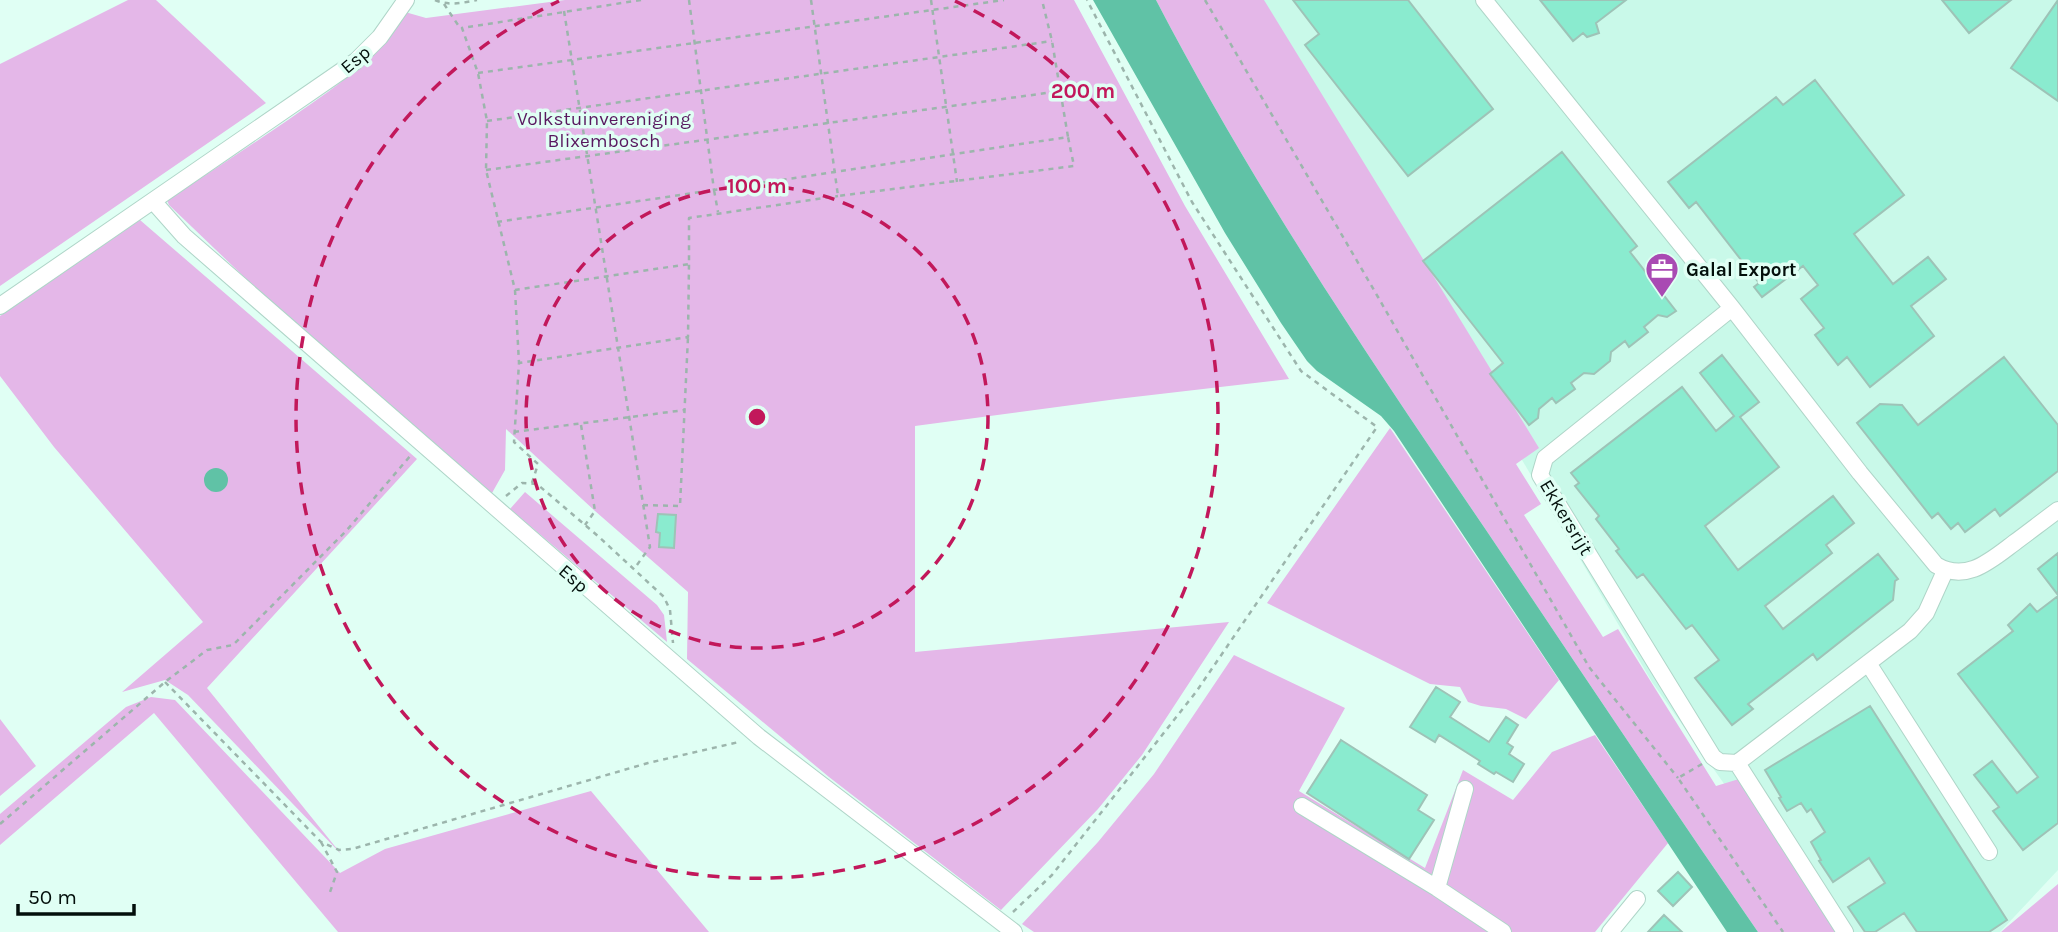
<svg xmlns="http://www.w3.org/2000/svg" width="2058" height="932" viewBox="0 0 2058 932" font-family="Karla,sans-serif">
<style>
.built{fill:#c9f9e9}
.green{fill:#e4b7e8}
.water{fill:#60c2a6}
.building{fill:#8aebcf;stroke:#9ec3b7;stroke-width:2}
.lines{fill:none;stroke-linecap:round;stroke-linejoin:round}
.minor-casing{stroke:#afd5c8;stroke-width:18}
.path{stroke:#9cb5ac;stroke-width:2.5;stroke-dasharray:5 5;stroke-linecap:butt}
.minor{stroke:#fff;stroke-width:16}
.ring{fill:none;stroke:#c2185b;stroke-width:3.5;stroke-dasharray:12 9}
.labels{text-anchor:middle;stroke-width:7;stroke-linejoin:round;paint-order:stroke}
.street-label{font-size:19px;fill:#030f0b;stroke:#e0fff4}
.park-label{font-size:19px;fill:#58185f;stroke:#e0fff4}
.poi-label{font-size:19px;font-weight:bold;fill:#030f0b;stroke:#e0fff4;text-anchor:start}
.centre{fill:#c2185b;stroke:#e0fff4;stroke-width:3.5}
.ring-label{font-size:21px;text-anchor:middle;font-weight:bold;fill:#c2185b;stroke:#e0fff4;stroke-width:7;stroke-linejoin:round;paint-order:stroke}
</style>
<rect width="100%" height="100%" fill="#e0fff4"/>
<path class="built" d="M1253 0H2058V870L2000 932H1829L1652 682Z"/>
<path class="green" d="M128 0H156L266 103 0 286V64Z
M565 0H1074L1185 206 1289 379 1117 399 915 426V652L1229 622 1142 755 1098 809 1001 910 829 777 687 659 688 592 595 511 506 429 505 470 492 493 307 337 169 205 167 200C208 174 248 147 288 120 325 94 387 54 405 12L426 18Z
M1156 0H1264L1539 448 1516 464 1541 504 1524 515 1603 637 1618 629 1716 786 1739 779 1839 932H1758C1666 799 1576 664 1486 530 1369 358 1252 185 1156 0Z
M140 220 417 459 207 688 342 855 188 695 165 680 122 692 203 622 54 447 0 376V316Z
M1390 428 1559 680 1526 719 1506 709 1481 706 1468 702 1460 687 1430 684 1267 603Z
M525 492 657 605 664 615 667 642 510 509Z
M1234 655 1345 708 1299 791 1425 868 1463 770 1513 800 1552 752 1595 735 1668 843 1595 932H1034L1022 924 1098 842 1154 774Z
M151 697 175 700 340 873 385 849 591 791 709 932H338L154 713 0 845V814L126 707Z
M0 719 36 766 0 796Z
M2058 884V932H2001Z"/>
<path class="water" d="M1093 0H1156C1252 185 1369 358 1486 530 1576 664 1666 799 1758 932H1727L1394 431 1381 416 1317 371 1307 361 1281 323 1225 233Z
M204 480a12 12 0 1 1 24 0a12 12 0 1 1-24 0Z"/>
<path class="building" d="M1293 0H1408L1493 109 1408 176 1305 45 1319 34Z
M1540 0H1626L1596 23 1599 33 1587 37 1583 33 1573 41Z
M1942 0H2011L1969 33Z
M2058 0V101L2011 68Z
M1815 80 1904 195 1854 234 1893 284 1928 257 1946 279 1911 306 1934 336 1870 387 1847 357 1838 365 1815 335 1824 328 1801 299 1818 285 1803 266 1762 297 1754 287 1759 283 1696 202 1689 208 1668 182 1776 97 1783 105Z
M1562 152 1637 246 1630 252 1676 311 1667 317 1658 315 1644 327 1648 332 1629 347 1625 341 1611 352 1610 361 1594 374 1584 373 1571 383 1575 389 1556 403 1552 398 1539 409 1538 418 1529 425 1490 374 1503 363 1423 261Z
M1722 355 1759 402 1740 417 1779 467 1705 526 1738 570 1833 496 1854 523 1826 545 1832 553 1765 606 1783 629 1878 554 1898 579 1895 581 1893 600 1817 660 1813 654 1748 704 1753 709 1732 725 1695 678 1719 660 1692 625 1686 629 1643 574 1637 578 1616 551 1619 549 1596 519 1599 516 1575 486 1579 483 1571 473 1682 387 1716 431 1734 416 1700 373Z
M2004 357 2058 425V471L2000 516 1995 509 1965 532 1958 523 1951 529 1938 513 1932 518 1857 423 1880 404 1902 405 1918 425Z
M658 514 676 515 674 548 659 547 660 533 656 532Z
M2058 553V595L2038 569Z
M2058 596V823L2023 850 1993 811 1999 807 1974 775 1992 761 2017 793 2038 777 1958 674 2013 631 2008 625 2030 604 2037 612Z
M1436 687 1460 702 1450 717 1489 742 1506 717 1518 725 1507 743 1513 747 1509 754 1524 764 1513 782 1496 772 1494 774 1478 764 1480 761 1439 735 1435 742 1410 727Z
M1870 706 2007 920 1989 932H1917L1904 913 1875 932H1865L1848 907 1885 883 1869 858 1833 882 1819 861 1821 860 1811 842 1825 832 1811 809 1807 812 1801 803 1787 811 1779 798 1781 797 1765 770Z
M1341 740 1427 795 1418 810 1434 820 1409 859 1307 793Z
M1678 872 1692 887 1673 906 1658 891Z
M1664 915 1682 932H1648Z"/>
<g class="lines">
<defs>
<path id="minor" d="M1484 0 1732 308 1860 473 1936 565C1966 583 1990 561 2014 543 2029 532 2043 521 2058 510
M153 201 184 236 759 737 1014 932
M0 306 356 61 380 37 406 0
M1732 308 1545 458 1540 475 1713 757 1720 762 1737 763 1910 631 1926 613 1945 571
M1868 663 1989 852
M1737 763 1845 932
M1302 806 1437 888 1503 932
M1437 888 1465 789
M1610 932 1637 899"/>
</defs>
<use href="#minor" class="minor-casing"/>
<path class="path" d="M435 0C449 6 462 3 477 0
M641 0 462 28 478 73 487 121 486 170 515 290 689 264V218L838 196
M689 0 714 190 1068 137 1052 41 1042 0
M811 0 838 196 1074 166 1068 137
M931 0 957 182
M1205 0 1378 297 1589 667 1678 778
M444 4 460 28
M564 11 650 547 634 569
M478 73 1004 0
M487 121 1052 41
M486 170 1061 91
M497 222 714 190 718 212
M515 290 519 363
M581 425 595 511 585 525
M514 432 685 410
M532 483 538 464 514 442 519 363 688 337 689 264
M506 496 522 483 537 484 599 537 664 597 670 610 673 643
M643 505 680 506 688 337
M165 682 321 842 339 850 352 849 648 763 739 742
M1702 764 1678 778 1783 932
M0 824 165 682 207 650 233 645 347 530 411 455
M321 842 337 872 329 895
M1013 912 1052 875 1196 692 1377 427 1301 371 1192 202 1087 0"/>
<use href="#minor" class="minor"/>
</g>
<g class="ring">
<circle cx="757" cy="417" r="231"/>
<path d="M955 1A461 461 0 1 1 559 1"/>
</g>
<defs>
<symbol id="office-pin" viewBox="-11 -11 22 30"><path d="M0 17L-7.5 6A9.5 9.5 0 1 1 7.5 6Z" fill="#a94ab3" stroke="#e0fff4"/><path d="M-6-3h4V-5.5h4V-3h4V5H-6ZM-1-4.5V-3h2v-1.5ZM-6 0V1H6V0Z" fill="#fff"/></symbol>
</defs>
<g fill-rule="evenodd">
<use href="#office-pin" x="1643" y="250" width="38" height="52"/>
</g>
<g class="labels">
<g class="street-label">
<text transform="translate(355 59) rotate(-40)" y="7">Esp</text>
<text transform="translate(1567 517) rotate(59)" y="7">Ekkersrijt</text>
<text transform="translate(574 578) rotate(41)" y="7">Esp</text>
</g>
<g class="park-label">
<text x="604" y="125">Volkstuinvereniging<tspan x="604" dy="22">Blixembosch</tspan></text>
</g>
<g class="poi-label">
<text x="1686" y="276">Galal Export</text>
</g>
</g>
<circle cx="757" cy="417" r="10" class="centre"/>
<g class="ring-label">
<text x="1083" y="98">200 m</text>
<text x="757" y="193">100 m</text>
</g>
<path d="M18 904v10h116v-10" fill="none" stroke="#030f0b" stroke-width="3.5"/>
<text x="28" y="904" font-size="21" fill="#030f0b" stroke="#e0fff4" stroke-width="5" paint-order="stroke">50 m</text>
</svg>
